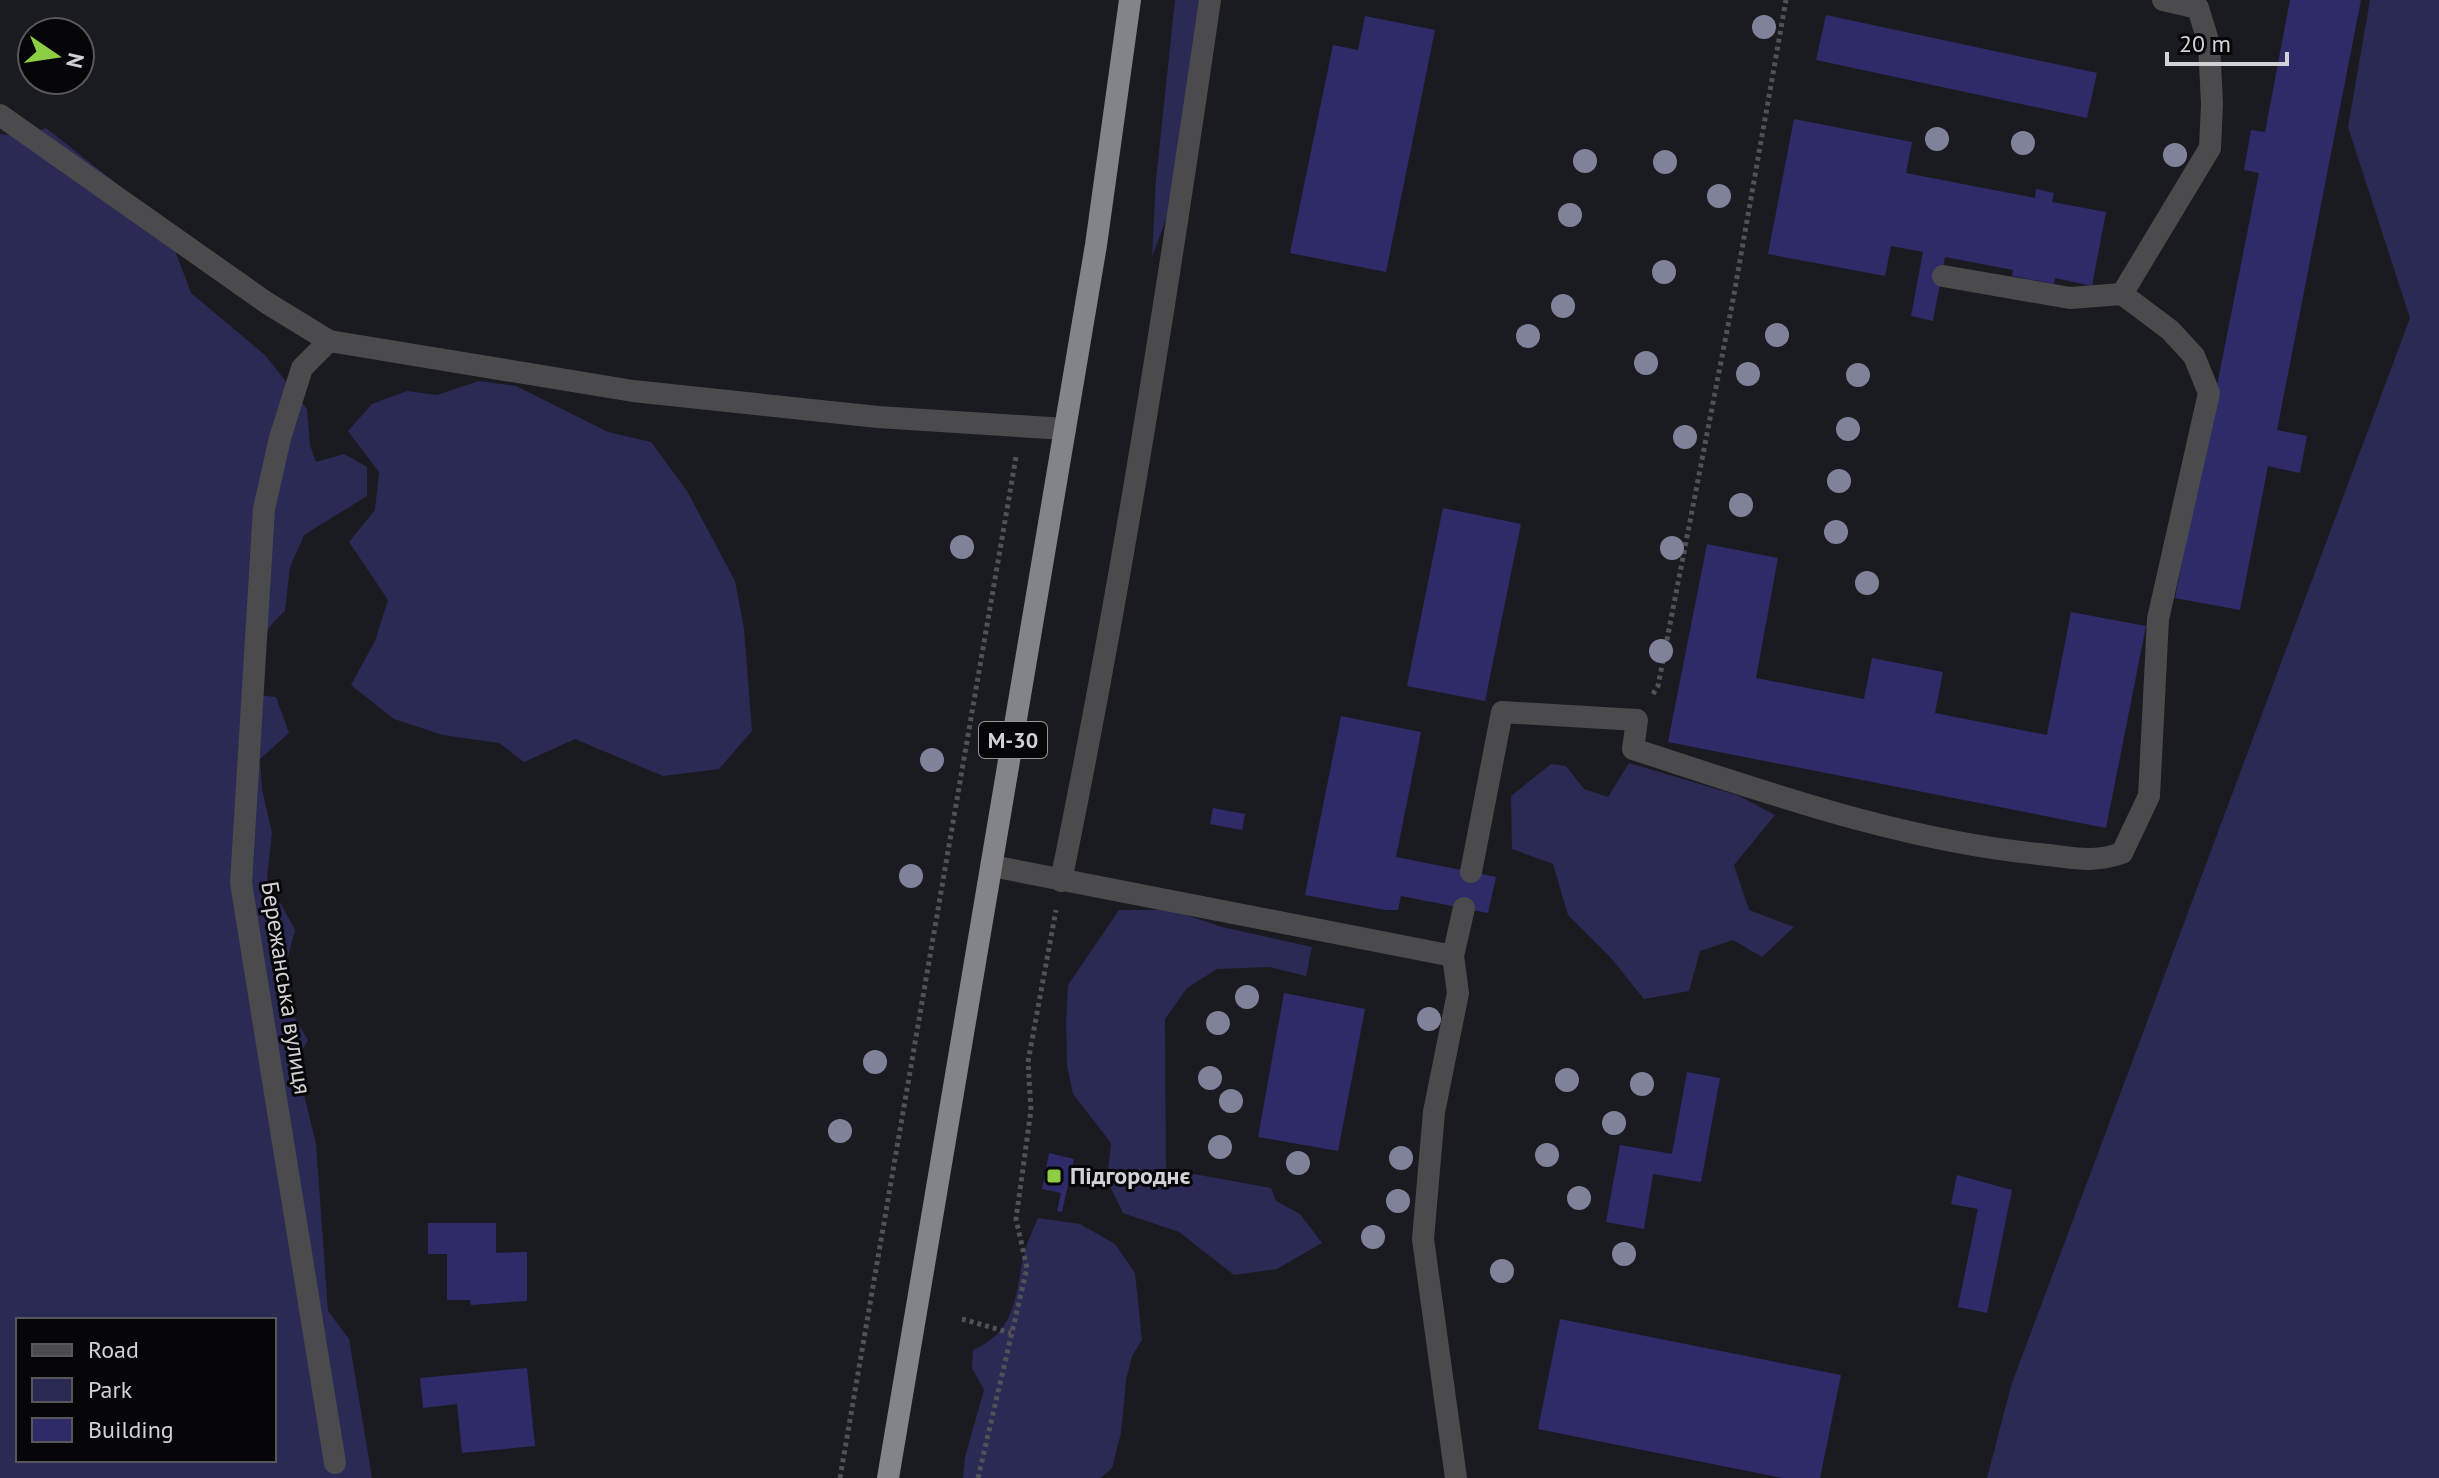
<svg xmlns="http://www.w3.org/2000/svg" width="2439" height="1478" viewBox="0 0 2439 1478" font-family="'PT Sans',sans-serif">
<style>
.green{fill:#2b2a54;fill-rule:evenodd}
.building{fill:#2e2b68}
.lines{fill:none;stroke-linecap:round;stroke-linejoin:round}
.path{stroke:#515258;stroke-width:5;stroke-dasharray:4 4;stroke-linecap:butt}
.service{stroke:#4b4b4e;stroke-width:22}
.minor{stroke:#4b4b4e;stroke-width:22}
.trunk{stroke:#83848a;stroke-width:22}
.tree{fill:#80829a}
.poi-dot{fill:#8dce44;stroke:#060608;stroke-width:3}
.labels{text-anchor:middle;stroke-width:6;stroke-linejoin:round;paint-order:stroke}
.shield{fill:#060608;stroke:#949598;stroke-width:2}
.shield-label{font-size:22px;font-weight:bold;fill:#d1d2d6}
.street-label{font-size:24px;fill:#d1d2d6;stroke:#060608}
.poi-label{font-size:24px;font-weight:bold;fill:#d1d2d6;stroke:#060608;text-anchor:start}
</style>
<rect width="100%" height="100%" fill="#1a1b21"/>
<path class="green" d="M1175 0H1202L1176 192 1152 257 1156 180Z
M2370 0H2439V1478H1987L2011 1386 2410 318 2348 127Z
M46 128 164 221 191 293 266 356 307 409 310 445 316 462 344 454 367 467V496L304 535 290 567 285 611C257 636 250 658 247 694L276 697 289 733 260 759 262 789 272 833 267 878 295 930 279 991 308 1040 296 1061 316 1144 328 1311 349 1339 372 1478H0V134L20 136ZM18 1320H274V1460H18Z
M479 381 516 386 608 432 651 442 687 491 735 581 744 629 752 731 719 769 663 776 575 739 524 762 499 743 443 735 394 719 351 685 375 641 388 600 349 542 375 510 379 472 348 431 372 404 407 391 437 395Z
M1629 763 1737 795 1775 815 1734 865 1749 910 1794 927 1762 957 1733 940 1700 951 1689 991 1644 999 1611 958 1568 915 1553 864 1512 849 1511 796 1551 764 1566 766 1584 789 1608 797Z
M1119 910H1171L1222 927 1312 947 1306 976 1269 967 1217 969 1187 988 1165 1019 1166 1169 1271 1188 1276 1201 1300 1214 1322 1243 1277 1269 1234 1275 1179 1232 1123 1213 1107 1180 1111 1143 1073 1094 1067 1065 1066 1022 1068 985Z
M1038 1218 1080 1224 1115 1244 1135 1273 1142 1340 1132 1356 1126 1380 1121 1433 1112 1468 1101 1478H963L965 1457 984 1390 972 1368 973 1350C1017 1331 1015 1295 1024 1254 1027 1242 1033 1230 1038 1218Z"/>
<path class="building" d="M2290 0H2361L2277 430 2307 436 2300 473 2268 466 2240 610 2175 598 2259 173 2244 170 2251 130 2265 132Z
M1826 15 2097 73 2087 118 1816 60Z
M1365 16 1435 30 1386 272 1290 253 1333 45 1358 50Z
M1794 119 1912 142 1906 173 2035 198 2036 189 2054 193 2052 202 2106 212 2092 286 2055 278 2054 284 2012 276 2013 270 1945 257 1933 321 1911 316 1923 252 1891 246 1885 276 1768 254Z
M1443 508 1521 524 1485 701 1407 686Z
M1707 544 1778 558 1756 678 1864 699 1872 658 1943 672 1935 713 2047 735 2071 612 2146 626 2106 828 1668 742Z
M1341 716 1421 732 1396 857 1496 877 1488 913 1401 896 1398 910H1385L1305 895Z
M1213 808 1245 814 1242 830 1210 824Z
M1284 993 1365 1009 1338 1151 1258 1137Z
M1687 1072 1720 1078 1701 1182 1653 1174 1644 1229 1606 1222 1620 1145 1672 1154Z
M1049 1153 1074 1159 1062 1212 1057 1211 1061 1193 1042 1189Z
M1957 1175 2012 1190 1987 1313 1958 1307 1978 1209 1951 1204Z
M428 1223H496V1253L527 1252V1301L471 1305 470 1300H447V1254H428Z
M1560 1319 1841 1375 1820 1478H1783L1538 1429Z
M527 1368 535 1446 462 1453 457 1404 423 1408 420 1378Z"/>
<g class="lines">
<path class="path" d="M1653 694 1658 686 1733 300 1786 0
M962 1319 1011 1333
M840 1478 1016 457
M978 1478 1027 1268 1016 1219 1031 1110 1028 1062 1056 910"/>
<path class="service" d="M1943 276 2070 298 2122 294
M992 866 1453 956 1458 993 1434 1112 1423 1239 1456 1478
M1471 872 1502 712 1637 720 1633 749C1766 792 1899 840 2039 854 2071 857 2091 864 2122 853L2149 796 2158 619 2209 393 2194 356 2170 330 2122 294 2210 148 2212 104 2209 44 2198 8 2163 0
M1061 881C1121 589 1167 295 1210 0
M1453 956 1464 908"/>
<path class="minor" d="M0 115 267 303 329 341 633 391 878 417 1065 429
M329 341 302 368 280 438 264 509 241 883 335 1463"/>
<path class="trunk" d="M888 1478 1096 245 1130 0"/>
</g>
<g class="tree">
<circle cx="1764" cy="27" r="12"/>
<circle cx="1937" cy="139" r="12"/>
<circle cx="2023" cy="143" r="12"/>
<circle cx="2175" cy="155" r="12"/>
<circle cx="1585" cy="161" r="12"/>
<circle cx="1665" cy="162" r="12"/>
<circle cx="1719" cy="196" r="12"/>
<circle cx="1570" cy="215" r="12"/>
<circle cx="1664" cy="272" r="12"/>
<circle cx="1563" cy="306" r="12"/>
<circle cx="1777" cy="335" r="12"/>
<circle cx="1528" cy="336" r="12"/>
<circle cx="1646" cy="363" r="12"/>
<circle cx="1748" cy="374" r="12"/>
<circle cx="1858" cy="375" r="12"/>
<circle cx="1848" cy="429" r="12"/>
<circle cx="1685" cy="437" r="12"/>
<circle cx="1839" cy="481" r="12"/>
<circle cx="1741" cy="505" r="12"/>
<circle cx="1836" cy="532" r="12"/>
<circle cx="962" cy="547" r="12"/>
<circle cx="1672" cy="548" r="12"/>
<circle cx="1867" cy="583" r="12"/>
<circle cx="1661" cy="651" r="12"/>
<circle cx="932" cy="760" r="12"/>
<circle cx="911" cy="876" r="12"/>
<circle cx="1247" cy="997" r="12"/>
<circle cx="1429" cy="1019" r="12"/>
<circle cx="1218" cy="1023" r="12"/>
<circle cx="875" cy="1062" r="12"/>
<circle cx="1210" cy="1078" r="12"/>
<circle cx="1567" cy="1080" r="12"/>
<circle cx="1642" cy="1084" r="12"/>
<circle cx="1231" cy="1101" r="12"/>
<circle cx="1614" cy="1123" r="12"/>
<circle cx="840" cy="1131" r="12"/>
<circle cx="1220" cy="1147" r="12"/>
<circle cx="1547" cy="1155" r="12"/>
<circle cx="1401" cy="1158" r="12"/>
<circle cx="1298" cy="1163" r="12"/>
<circle cx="1579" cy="1198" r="12"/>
<circle cx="1398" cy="1201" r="12"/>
<circle cx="1373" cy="1237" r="12"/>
<circle cx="1624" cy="1254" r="12"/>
<circle cx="1502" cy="1271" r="12"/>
</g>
<rect class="poi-dot" x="1046" y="1168" width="16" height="16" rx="4"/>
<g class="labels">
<rect class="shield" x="979" y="722" width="68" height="36" rx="6"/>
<g class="shield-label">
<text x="1013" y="748">М-30</text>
</g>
<g class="street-label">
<text transform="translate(286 988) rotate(81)" y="8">Бережанська вулиця</text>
</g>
<g class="poi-label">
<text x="1070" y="1184">Підгороднє</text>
</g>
</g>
<rect x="16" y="1318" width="260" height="144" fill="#060608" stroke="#57585a" stroke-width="2"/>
<rect x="32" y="1344" width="40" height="12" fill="#4b4b4e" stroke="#57585a" stroke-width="2"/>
<text x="88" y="1358" font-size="24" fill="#d1d2d6">Road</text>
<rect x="32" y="1378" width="40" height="24" fill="#2b2a54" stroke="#57585a" stroke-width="2"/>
<text x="88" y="1398" font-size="24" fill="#d1d2d6">Park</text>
<rect x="32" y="1418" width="40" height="24" fill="#2e2b68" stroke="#57585a" stroke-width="2"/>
<text x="88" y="1438" font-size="24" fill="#d1d2d6">Building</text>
<g transform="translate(56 56) rotate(103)"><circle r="38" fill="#060608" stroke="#57585a" stroke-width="2"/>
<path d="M0-6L14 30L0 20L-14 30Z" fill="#8dce44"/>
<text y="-12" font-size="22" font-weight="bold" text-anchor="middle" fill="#d1d2d6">N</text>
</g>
<path d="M2167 52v12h120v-12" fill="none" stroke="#d1d2d6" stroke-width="4"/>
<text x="2179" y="52" font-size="24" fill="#d1d2d6" stroke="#060608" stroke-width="6" paint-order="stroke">20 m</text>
</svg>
